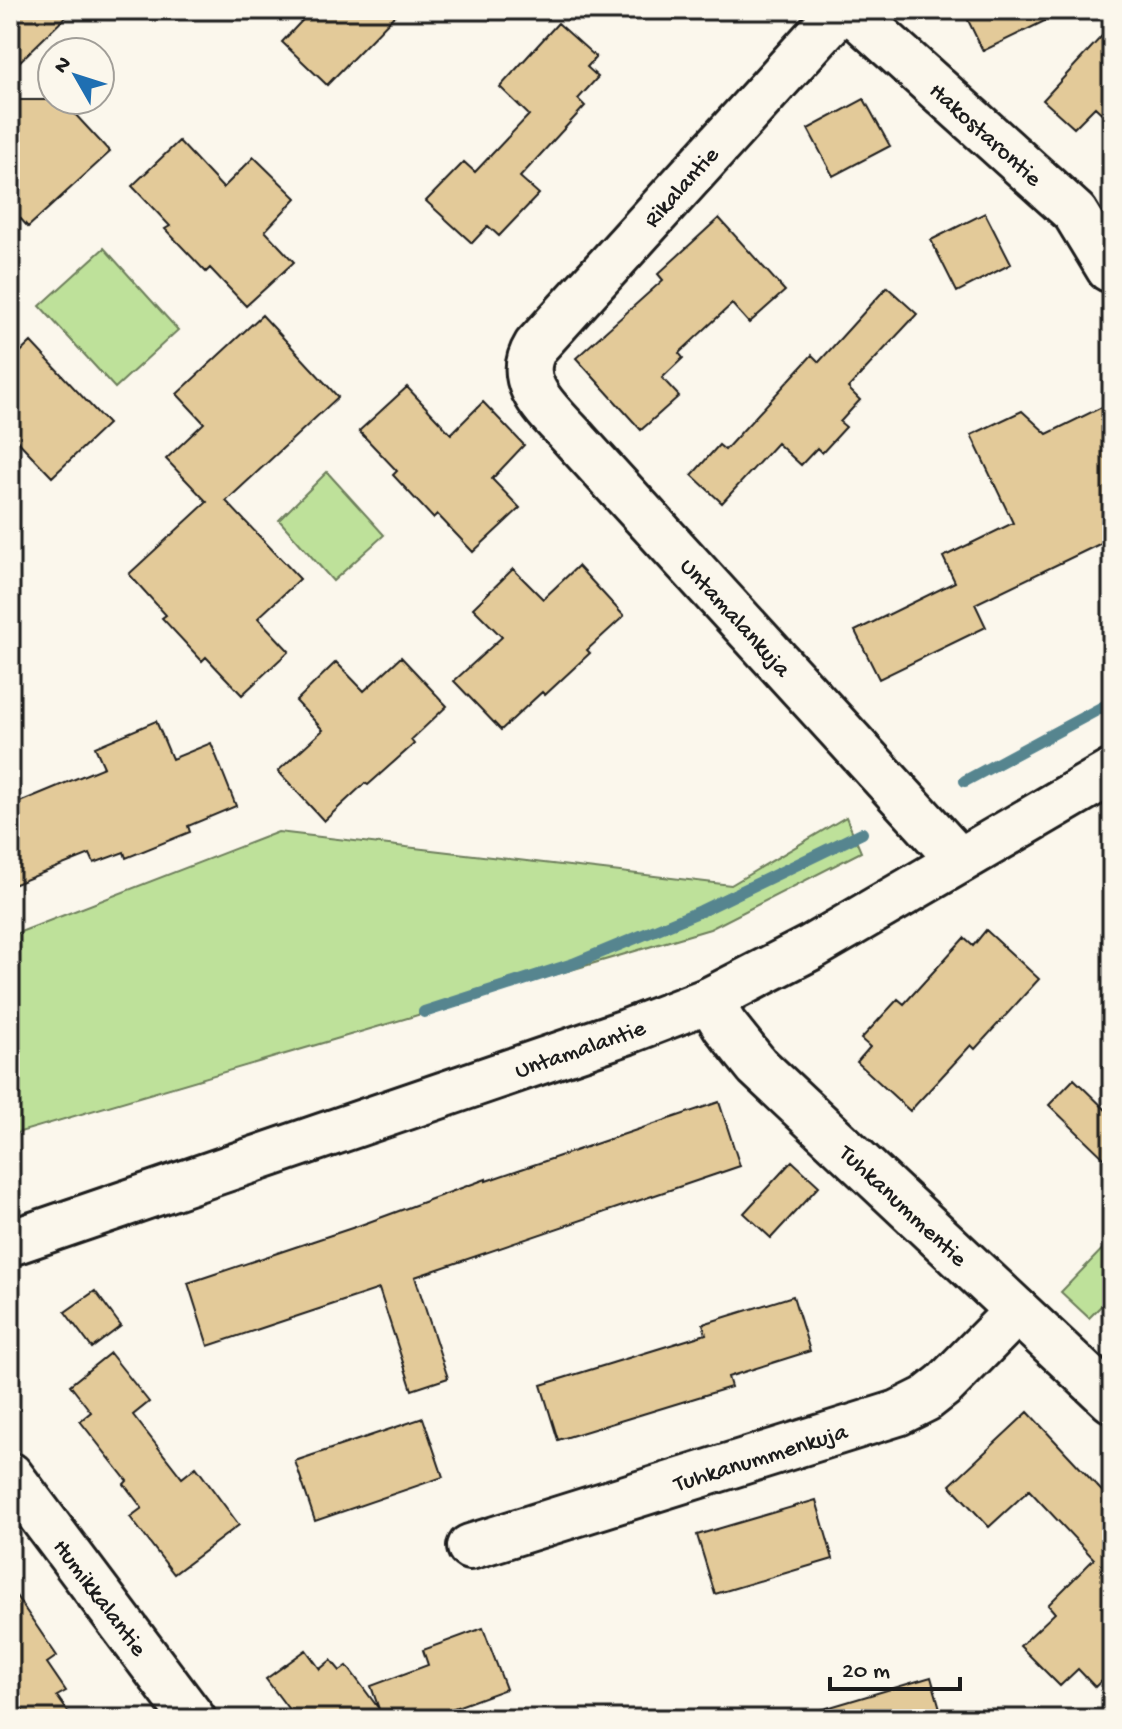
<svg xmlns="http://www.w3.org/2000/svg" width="1122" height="1729" viewBox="0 0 1122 1729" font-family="'Gochi Hand',sans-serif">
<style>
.green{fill:#bee19a;stroke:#6d7e5b;stroke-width:2}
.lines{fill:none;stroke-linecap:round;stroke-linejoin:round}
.stream{stroke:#56858f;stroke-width:12}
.building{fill:#e3ca99;stroke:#1c1c1c;stroke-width:2}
.minor-casing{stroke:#1c1c1c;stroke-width:50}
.minor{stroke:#fbf7ec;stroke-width:44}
.labels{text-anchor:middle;stroke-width:7;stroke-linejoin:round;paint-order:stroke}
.street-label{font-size:24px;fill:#1c1c1c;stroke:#fbf7ec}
</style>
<rect width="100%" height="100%" fill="#fbf7ec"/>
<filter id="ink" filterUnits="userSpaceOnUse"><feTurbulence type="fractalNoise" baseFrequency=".0125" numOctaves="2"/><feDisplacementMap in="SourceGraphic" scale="16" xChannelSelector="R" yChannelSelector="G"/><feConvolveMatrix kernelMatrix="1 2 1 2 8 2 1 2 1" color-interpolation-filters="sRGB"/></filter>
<g filter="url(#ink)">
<path class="green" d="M104 248 178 330 115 388 40 306Z
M327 472 384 535 333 581 279 520Z
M846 817 861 852 710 929 10 1135V936L278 832 731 885Z
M1112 1239V1295L1089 1318 1061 1292Z"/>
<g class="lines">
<path class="stream" d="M965 781 1112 702
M424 1012 573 964 701 911 862 833"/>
</g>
<path class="building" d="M10 10H73L10 71Z
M312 10H400L327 85 282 42Z
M963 10H1067L983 51Z
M558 23 596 57 587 67 598 77 578 99 585 106 520 177 539 194 499 236 488 226 472 243 426 201 464 162 475 172 529 115 500 87Z
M1112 25V123L1095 107 1074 128 1043 100Z
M864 99 890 146 833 176 808 129Z
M10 100H62L110 152 28 227 10 207Z
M179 141 223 188 254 157 296 198 265 231 294 262 246 306 210 268 206 272 165 229 170 226 132 186Z
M985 213 1011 264 957 292 931 240Z
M719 218 785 291 749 323 732 304 679 353 683 358 662 378 679 396 641 430 576 358 663 280 658 274Z
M887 287 917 314 848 388 860 400 840 422 846 427 822 453 817 448 801 465 777 443 722 503 692 475 719 445 725 450 812 355 819 362Z
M262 315 338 397 226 501 300 579 258 618 289 651 242 695 206 657 202 661 162 618 166 615 129 574 207 502 166 459 204 423 177 394Z
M31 342 108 424 52 477 10 433V362Z
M407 387 451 434 483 402 524 445 492 479 520 508 473 552 437 514 433 518 393 475 397 471 359 431Z
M1112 402V538L975 604 986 627 879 679 855 631 955 582 943 557 1013 523 971 435 1022 411 1047 434Z
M578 566 624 616 587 650 590 653 545 695 542 692 501 730 454 681 502 637 473 608 513 569 543 599Z
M401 657 447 706 411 740 414 744 368 785 365 783 324 821 278 771 323 730 296 701 336 662 364 691Z
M156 721 172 759 211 743 236 806 188 826 190 832 126 858 124 852 94 863 90 854 10 886V806L104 767 95 747Z
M986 930 1039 979 975 1049 971 1045 910 1111 857 1062 870 1047 861 1039 898 999 904 1004 964 938 973 946Z
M1074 1079 1112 1116V1166L1049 1105Z
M719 1102 740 1166 415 1277 448 1378 412 1390 379 1289 208 1346 188 1283 358 1226 486 1179V1181Z
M792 1161 819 1186 771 1238 744 1213Z
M95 1291 121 1326 92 1348 65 1312Z
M793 1296 810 1351 728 1377 731 1387 558 1440 541 1385 706 1334 703 1324Z
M110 1353 149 1402 133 1415 182 1478 196 1467 239 1525 174 1574 130 1517 142 1508 124 1484 127 1481 80 1421 91 1412 70 1385Z
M1028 1412 1112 1502V1670L1095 1687 1078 1669 1060 1686 1020 1646 1055 1613 1048 1605 1094 1559 1029 1490 989 1527 950 1485Z
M423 1418 443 1477 315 1521 295 1461Z
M816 1500 833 1559 715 1594 697 1535Z
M10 1587 57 1656 47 1663 66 1691 57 1696 73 1719H28L10 1693Z
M483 1628 506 1689 424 1719H296L266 1679 306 1650 320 1669 331 1660 340 1671 347 1666 379 1709 371 1686 428 1665 423 1650Z
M931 1677 943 1719H821L820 1710Z"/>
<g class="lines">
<defs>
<g id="minor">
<path id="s1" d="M841 10 536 346C512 385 553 414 577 442L959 860"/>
<path id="s2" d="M850 10 1075 213 1109 269"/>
<path id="s3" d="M709 1000 725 1026 757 1066 1112 1400"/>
<path id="s4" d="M10 1243 626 1032 709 1000 812 947 1112 772"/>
<path id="s5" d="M10 1475 193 1719"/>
<path id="s6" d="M470 1547 898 1413 926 1399 945 1384 1017 1311"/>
</g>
</defs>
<use href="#minor" class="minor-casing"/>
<use href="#minor" class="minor"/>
</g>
</g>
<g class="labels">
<g class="street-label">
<text dy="8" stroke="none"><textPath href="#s2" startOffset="184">Hakostarontie</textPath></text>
<text transform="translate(680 186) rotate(-48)" y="8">Rikalantie</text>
<text dy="8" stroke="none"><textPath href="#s1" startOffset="804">Untamalankuja</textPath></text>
<text dy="8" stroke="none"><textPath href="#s4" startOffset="602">Untamalantie</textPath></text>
<text dy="8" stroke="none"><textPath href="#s3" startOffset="284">Tuhkanummentie</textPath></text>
<text dy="8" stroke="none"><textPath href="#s6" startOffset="304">Tuhkanummenkuja</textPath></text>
<text dy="8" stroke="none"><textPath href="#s5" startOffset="152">Humikkalantie</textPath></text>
</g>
</g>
<rect width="1122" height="1729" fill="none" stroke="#fbf7ec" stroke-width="40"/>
<rect x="20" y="20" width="1082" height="1689" fill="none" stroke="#1c1c1c" stroke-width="3" filter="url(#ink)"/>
<g transform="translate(76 76) rotate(309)"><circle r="38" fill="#fbf7ec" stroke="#a29f99" stroke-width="2"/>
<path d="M0-6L14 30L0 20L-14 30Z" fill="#1f6fb2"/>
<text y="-12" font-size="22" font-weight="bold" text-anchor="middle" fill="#1c1c1c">N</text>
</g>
<path d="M830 1677v12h130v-12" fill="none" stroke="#1c1c1c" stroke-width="4"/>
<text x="842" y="1677" font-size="24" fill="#1c1c1c" stroke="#fbf7ec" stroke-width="6" paint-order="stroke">20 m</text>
</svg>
